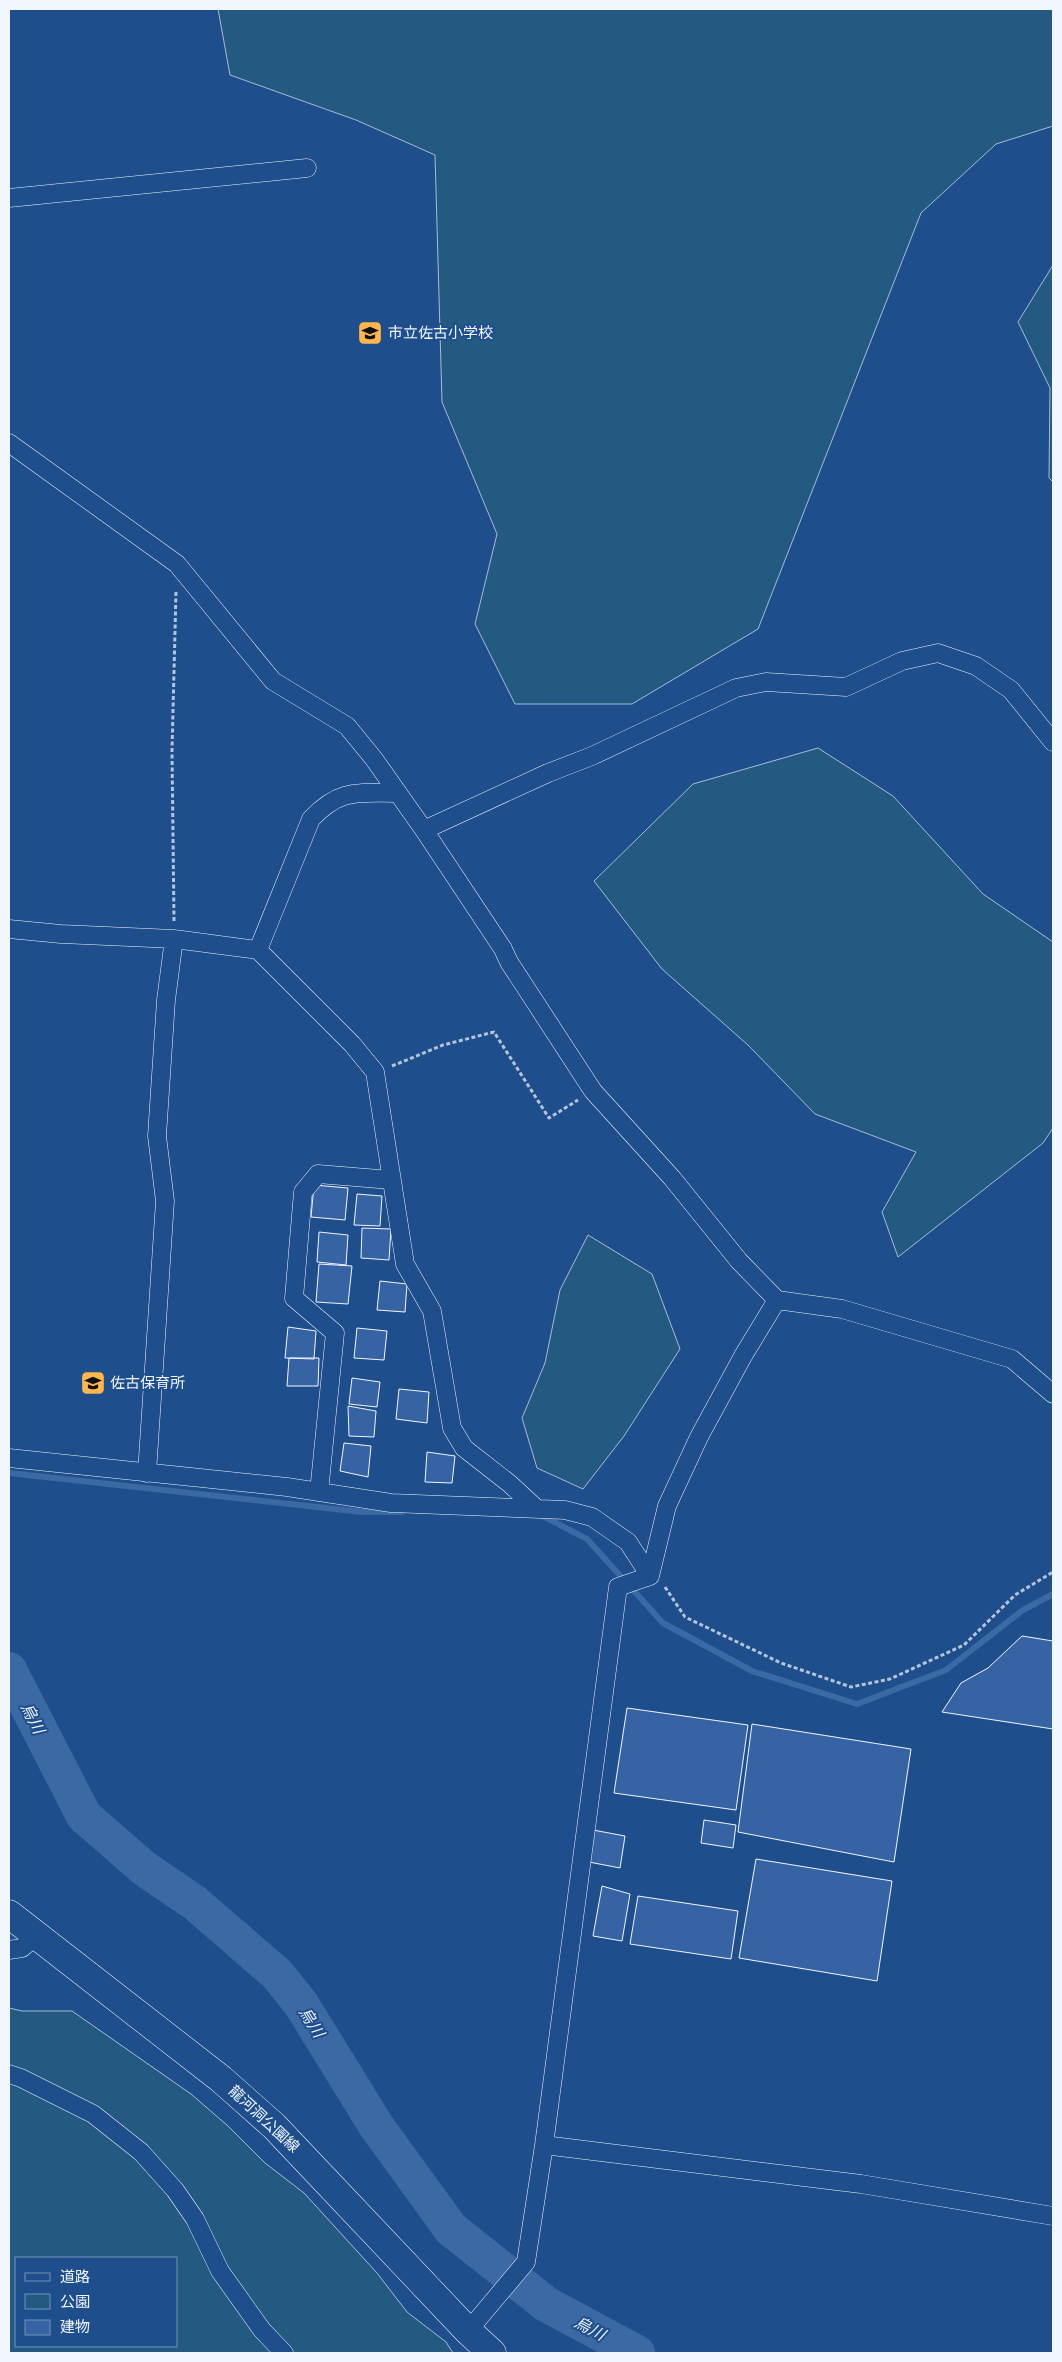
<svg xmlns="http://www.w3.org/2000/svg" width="1062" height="2362" viewBox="0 0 1062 2362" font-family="'Work Sans','Noto Sans JP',sans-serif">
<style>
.green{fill:#245a82;stroke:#a8bbd7;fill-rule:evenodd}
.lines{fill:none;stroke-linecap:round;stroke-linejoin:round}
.stream{stroke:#3b69a3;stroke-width:6}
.river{stroke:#3b69a3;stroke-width:36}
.building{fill:#3563a3;stroke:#f2f6ff}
.street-casing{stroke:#f2f6ff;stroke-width:19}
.primary-casing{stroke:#f2f6ff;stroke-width:29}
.path{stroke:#b3c4dc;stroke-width:3;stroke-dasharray:4 2.5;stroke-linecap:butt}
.street{stroke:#1f4e8c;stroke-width:18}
.primary{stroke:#1f4e8c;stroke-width:28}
.labels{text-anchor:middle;stroke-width:4;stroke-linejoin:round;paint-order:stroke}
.poi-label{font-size:15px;fill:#f2f6ff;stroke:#1f4e8c;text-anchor:start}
.street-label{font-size:15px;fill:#f2f6ff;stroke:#1f4e8c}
.water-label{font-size:16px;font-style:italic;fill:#f2f6ff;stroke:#1f4e8c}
</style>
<rect width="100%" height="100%" fill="#1f4e8c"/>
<path class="green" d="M218 9H1053V126L996 144 921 213 758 629 632 704H515L475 624 497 534 442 402 435 155 356 120 230 75Z
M1053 265V482L1049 478 1050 388 1018 322Z
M818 748 893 796 983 894 1053 942V1128L1043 1143 898 1257 882 1212 916 1152 815 1114 749 1046 662 969 594 881 693 784Z
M588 1235 652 1274 680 1349 624 1436 583 1489 537 1468 522 1418 545 1363 560 1290Z
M9 2008 22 2011H72L191 2094 228 2126 265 2163 304 2193 377 2273 407 2312 446 2342 453 2353H9ZM16 2258H176V2346H16Z"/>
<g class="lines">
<path class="stream" d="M9 1473 362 1512H402
M541 1515 587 1539 663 1623 752 1671 857 1704 946 1670 1023 1610 1053 1594"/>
<path class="river" d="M9 1670 84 1816 145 1869 195 1903 277 1974 301 2004 377 2127 451 2229 546 2304 637 2353"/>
</g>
<path class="building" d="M314 1185 348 1188 345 1220 311 1217Z
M357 1194 382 1196 380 1226 354 1225Z
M362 1228 391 1229 389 1260 361 1258Z
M319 1232 348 1235 346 1265 317 1262Z
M319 1264 352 1266 348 1304 316 1302Z
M380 1281 407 1284 405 1312 377 1310Z
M288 1327 316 1331 314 1359 285 1358Z
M357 1328 387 1331 384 1360 354 1358Z
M289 1358H319L318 1386H287Z
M352 1378 380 1382 377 1407 349 1404Z
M399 1389 429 1392 427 1423 396 1419Z
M348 1406 376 1411 374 1437 349 1436Z
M344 1443 371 1446 368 1477 340 1471Z
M427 1452 455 1456 452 1483 425 1482Z
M1022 1636 1053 1641V1729L942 1712 961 1683 988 1668Z
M627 1708 748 1725 736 1810 614 1793Z
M752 1724 911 1749 894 1862 738 1832Z
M704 1820 736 1825 733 1848 701 1843Z
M593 1830 625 1836 620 1868 589 1862Z
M756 1859 892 1881 877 1981 739 1958Z
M602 1886 630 1894 622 1941 593 1936Z
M638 1896 738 1911 731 1959 630 1944Z"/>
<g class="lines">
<defs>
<path id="street" d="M9 198 307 168
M9 443 177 564 273 681 347 726 374 759 424 830 503 949 509 962 593 1091 672 1178 739 1261 777 1300 842 1309 1012 1359 1053 1394
M424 830 548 773 592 756 736 688 766 682 846 687 902 661 938 653 976 666 1011 690 1053 742
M9 929 61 934 174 939 258 950 352 1044 375 1072 405 1264 432 1311 452 1428 464 1448 510 1484 536 1508
M258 950 311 819C340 788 358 793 398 793
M9 1458 287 1487 391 1503 565 1510 592 1517 628 1542 650 1576 667 1506 699 1437 743 1356 777 1300
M147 1473 165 1201 157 1136 166 1000 174 939
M319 1492 335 1333 294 1298 303 1192 318 1174 391 1180
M9 1950 22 1948 37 1935
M9 2074 21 2078 93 2114 141 2152 175 2190 195 2219 220 2271 262 2330 284 2353
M544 2145 861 2184 1053 2216
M468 2331 526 2262 544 2145 618 1587 650 1576"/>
<path id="primary" d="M9 1914 221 2079 274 2126 468 2331 492 2353"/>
</defs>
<use href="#street" class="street-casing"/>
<use href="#primary" class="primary-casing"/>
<path class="path" d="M174 921 172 751 176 592
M392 1066 443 1045 494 1032 549 1118 578 1100
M665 1587 685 1617 781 1663 851 1687 890 1679 964 1645 1015 1595 1053 1572"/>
<use href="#street" class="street"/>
<use href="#primary" class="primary"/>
</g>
<defs>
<symbol id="school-square" viewBox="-11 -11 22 22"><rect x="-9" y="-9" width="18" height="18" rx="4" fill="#ffb74d" stroke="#1f4e8c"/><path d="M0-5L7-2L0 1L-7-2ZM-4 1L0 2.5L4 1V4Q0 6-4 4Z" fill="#111"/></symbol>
</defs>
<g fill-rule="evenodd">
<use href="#school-square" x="356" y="319" width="28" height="28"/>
<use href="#school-square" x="79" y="1369" width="28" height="28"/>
</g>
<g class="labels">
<g class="poi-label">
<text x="388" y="338">市立佐古小学校</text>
<text x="110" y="1388">佐古保育所</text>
</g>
<g class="street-label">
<text transform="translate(264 2119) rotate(43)" y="5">龍河洞公園線</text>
</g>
<g class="water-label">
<text transform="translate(33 1718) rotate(63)" y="6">烏川</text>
<text transform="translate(312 2022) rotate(58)" y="6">烏川</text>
<text transform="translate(590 2328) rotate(28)" y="6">烏川</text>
</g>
</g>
<rect width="1062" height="2362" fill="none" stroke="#f2f6ff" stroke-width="20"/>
<rect x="15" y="2257" width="162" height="90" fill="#1f4e8c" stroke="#7391ba"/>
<rect x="25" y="2273" width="25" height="8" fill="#1f4e8c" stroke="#7391ba"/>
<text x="60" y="2282" font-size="15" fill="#f2f6ff">道路</text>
<rect x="25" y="2294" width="25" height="15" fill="#245a82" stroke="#7391ba"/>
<text x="60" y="2307" font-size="15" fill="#f2f6ff">公園</text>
<rect x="25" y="2320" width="25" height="15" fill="#3563a3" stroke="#7391ba"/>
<text x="60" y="2332" font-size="15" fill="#f2f6ff">建物</text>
</svg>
